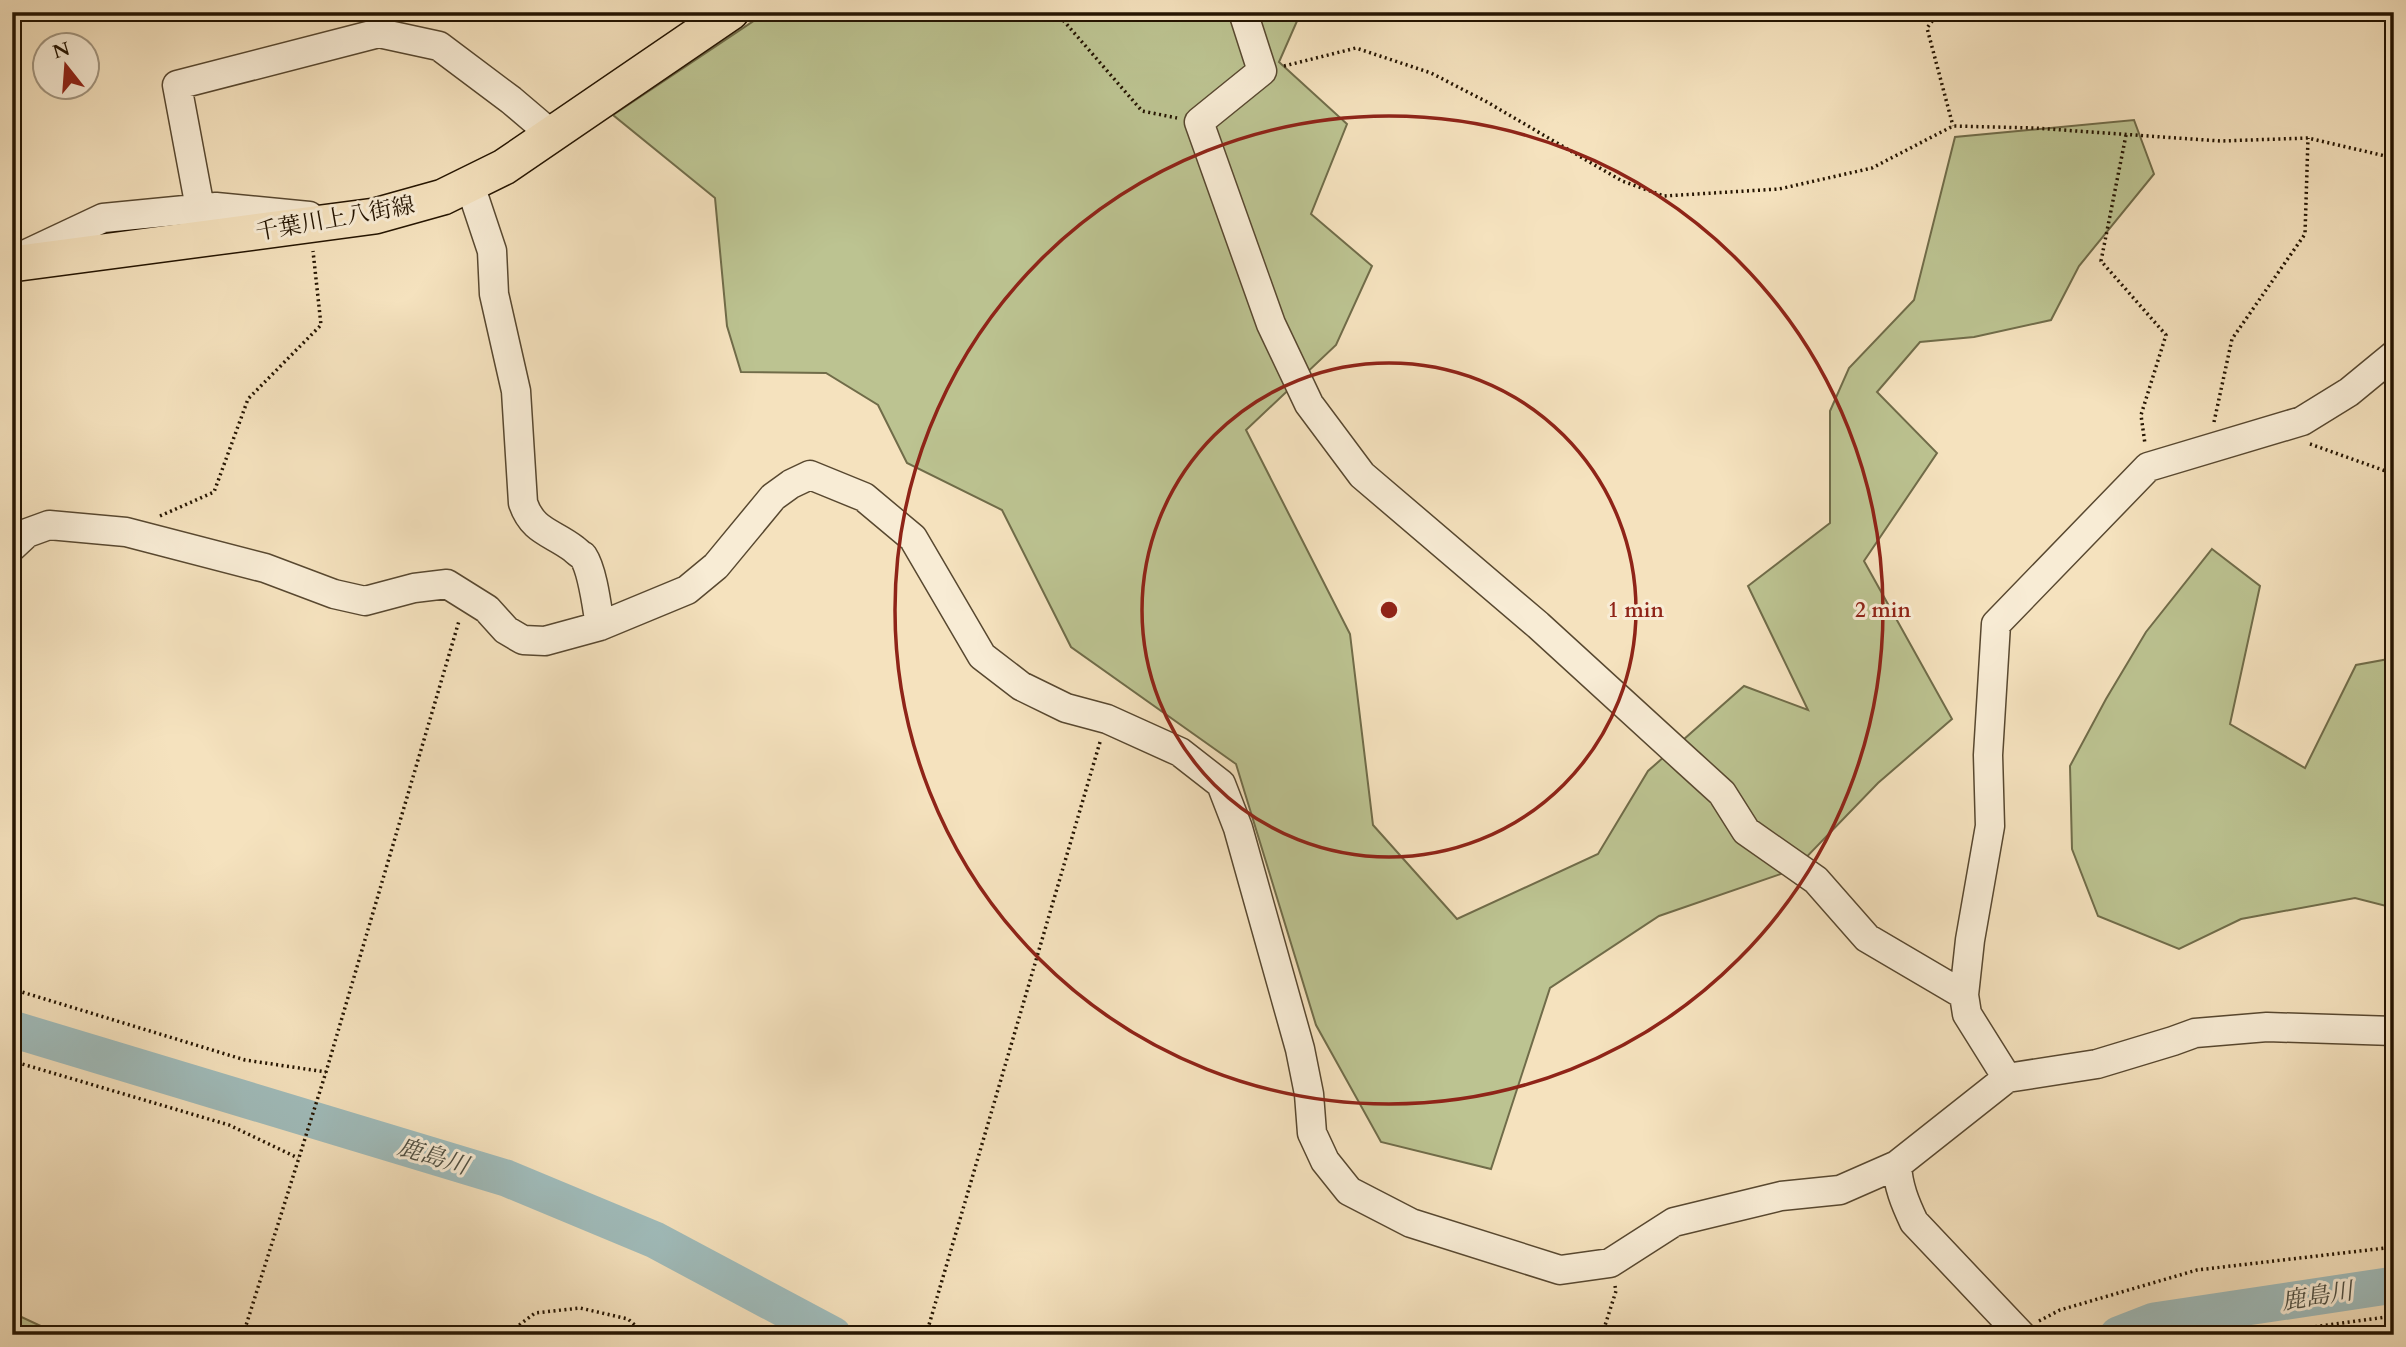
<svg xmlns="http://www.w3.org/2000/svg" width="2406" height="1347" viewBox="0 0 2406 1347" font-family="Cardo,'Noto Serif JP',serif">
<style>
.green{fill:#bcc391;stroke:#706c49;stroke-width:2}
.lines{fill:none;stroke-linecap:round;stroke-linejoin:round}
.river{stroke:#a0bcbb;stroke-width:37}
.minor-casing{stroke:#584830;stroke-width:31}
.major-casing{stroke:#241401;stroke-width:38}
.path{stroke:#241401;stroke-width:3.5;stroke-dasharray:2 3.5;stroke-linecap:butt}
.minor{stroke:#f8ecd5;stroke-width:28}
.major{stroke:#f5e2be;stroke-width:35}
.ring{fill:none;stroke:#8f2418;stroke-width:3.5}
.labels{text-anchor:middle;stroke-width:6;stroke-linejoin:round;paint-order:stroke}
.street-label{font-size:23px;fill:#241401;stroke:#f8ecd5}
.water-label{font-size:24px;font-style:italic;fill:#4f4f42;stroke:#f8ecd5}
.centre{fill:#8f2418;stroke:#f8ecd5;stroke-width:3.5}
.ring-label{font-size:21px;text-anchor:middle;font-weight:bold;fill:#8f2418;stroke:#f8ecd5;stroke-width:6;stroke-linejoin:round;paint-order:stroke}
</style>
<rect width="100%" height="100%" fill="#f5e2be"/>
<filter id="stains"><feTurbulence type="fractalNoise" baseFrequency=".00286" numOctaves="4"/><feColorMatrix values="0 0 0 0 .2 0 0 0 0 .09 0 0 0 0 .02 0 0 0 .5 -.17"/></filter>
<radialGradient id="worn" r=".72"><stop offset=".6" stop-color="#630" stop-opacity="0"/><stop offset="1" stop-color="#630" stop-opacity=".3"/></radialGradient>
<path class="green" d="M767 12H1301L1279 62 1347 124 1311 214 1372 266 1336 345 1246 430 1350 634 1373 825 1457 919 1598 854 1648 771 1744 686 1808 710 1748 586 1830 523V411L1849 368 1914 300 1955 137 2134 120 2154 174 2079 266 2051 320 1974 337 1920 342 1877 392 1937 453 1864 561 1952 719 1878 783 1795 869 1659 916 1550 988 1491 1169 1381 1142 1316 1025 1236 764 1071 647 1002 510 907 463 878 405 826 373 741 372 727 326 715 198 613 115Z
M2212 549 2260 586 2230 724 2305 768 2356 665 2394 658V908L2355 898 2241 919 2179 949 2098 916 2072 849 2070 766 2106 699 2146 632Z
M12 1313H13L60 1335H12Z"/>
<g class="lines">
<path class="river" d="M12 1029 506 1178 655 1240 833 1335
M2118 1335 2154 1321 2394 1285"/>
<defs>
<path id="minor" d="M1243 12 1262 71 1199 122 1271 324 1309 404 1362 475 1538 625 1689 763 1722 793 1746 831 1816 880 1867 938 1964 995
M470 185 492 251 494 294 516 391 523 503C533 532 552 532 574 549 575 550 582 556 583 556 593 571 597 608 600 626
M200 208 177 85 379 33 439 46 511 100 551 134
M20 257 103 218 216 207 309 216
M12 547 27 533 49 525 126 532 265 568 334 594 365 601 414 588 447 584 487 609 506 630 523 640 545 641 600 626 687 590 716 566 773 497 791 484 810 475 864 497 913 538 982 656 1021 686 1066 708 1107 719 1180 752 1221 784 1238 828 1300 1049 1309 1094 1312 1133 1325 1161 1349 1191 1411 1223 1560 1270 1610 1263 1674 1222 1781 1196 1840 1190 1897 1165 2007 1078 2097 1064 2173 1041 2195 1033 2267 1027 2394 1031
M2007 1078 1967 1014 1964 995 1970 940 1990 826 1988 755 1996 624 2148 467 2302 421 2349 392 2394 355
M1897 1165C1898 1186 1905 1203 1914 1222L2021 1335"/>
<path id="major" d="M12 264 375 216 443 197 504 167 731 12"/>
</defs>
<use href="#minor" class="minor-casing"/>
<use href="#major" class="major-casing"/>
<path class="path" d="M1056 12 1142 111 1177 118
M1939 12 1927 28 1953 126
M1284 66 1356 48 1431 73 1487 102 1622 181 1664 196 1779 189 1872 168 1953 126 2034 128 2220 141 2308 138 2394 158
M2126 135 2101 261 2166 335 2141 415 2145 444
M2214 422 2232 339 2305 234 2308 138
M2310 444 2394 474
M160 516 214 492 248 399 321 325 313 251
M12 989 245 1060 326 1072
M12 1061 229 1125 298 1158
M2039 1321 2060 1310 2197 1270 2394 1247
M243 1335 326 1072 459 621
M506 1335 535 1313 580 1308 628 1319 646 1335
M926 1335 1100 742
M1602 1335 1616 1291 1615 1286
M2255 1335 2394 1316"/>
<use href="#minor" class="minor"/>
<use href="#major" class="major"/>
</g>
<g class="ring">
<circle cx="1389" cy="610" r="247"/>
<circle cx="1389" cy="610" r="494"/>
</g>
<g class="labels">
<g class="street-label">
<text transform="translate(335 218) rotate(-10)" y="8">千葉川上八街線</text>
</g>
<g class="water-label">
<text transform="translate(433 1156) rotate(17)" y="8">鹿島川</text>
<text transform="translate(2317 1296) rotate(-9)" y="8">鹿島川</text>
</g>
</g>
<circle cx="1389" cy="610" r="10" class="centre"/>
<g class="ring-label">
<text x="1636" y="617">1 min</text>
<text x="1883" y="617">2 min</text>
</g>
<rect width="2406" height="1347" fill="none" stroke="#f5e2be" stroke-width="42"/>
<rect x="14" y="14" width="2378" height="1319" fill="none" stroke="#241401" stroke-width="3.5"/>
<rect x="21" y="21" width="2364" height="1305" fill="none" stroke="#241401" stroke-width="2"/>
<g transform="translate(66 66) rotate(343)"><circle r="33" fill="#f8ecd5" stroke="#a39680" stroke-width="2"/>
<path d="M0-5L12 26L0 18L-12 26Z" fill="#8f2418"/>
<text y="-10" font-size="19" font-weight="bold" text-anchor="middle" fill="#241401">N</text>
</g>
<rect width="100%" height="100%" filter="url(#stains)"/>
<rect width="100%" height="100%" fill="url(#worn)"/>
</svg>
